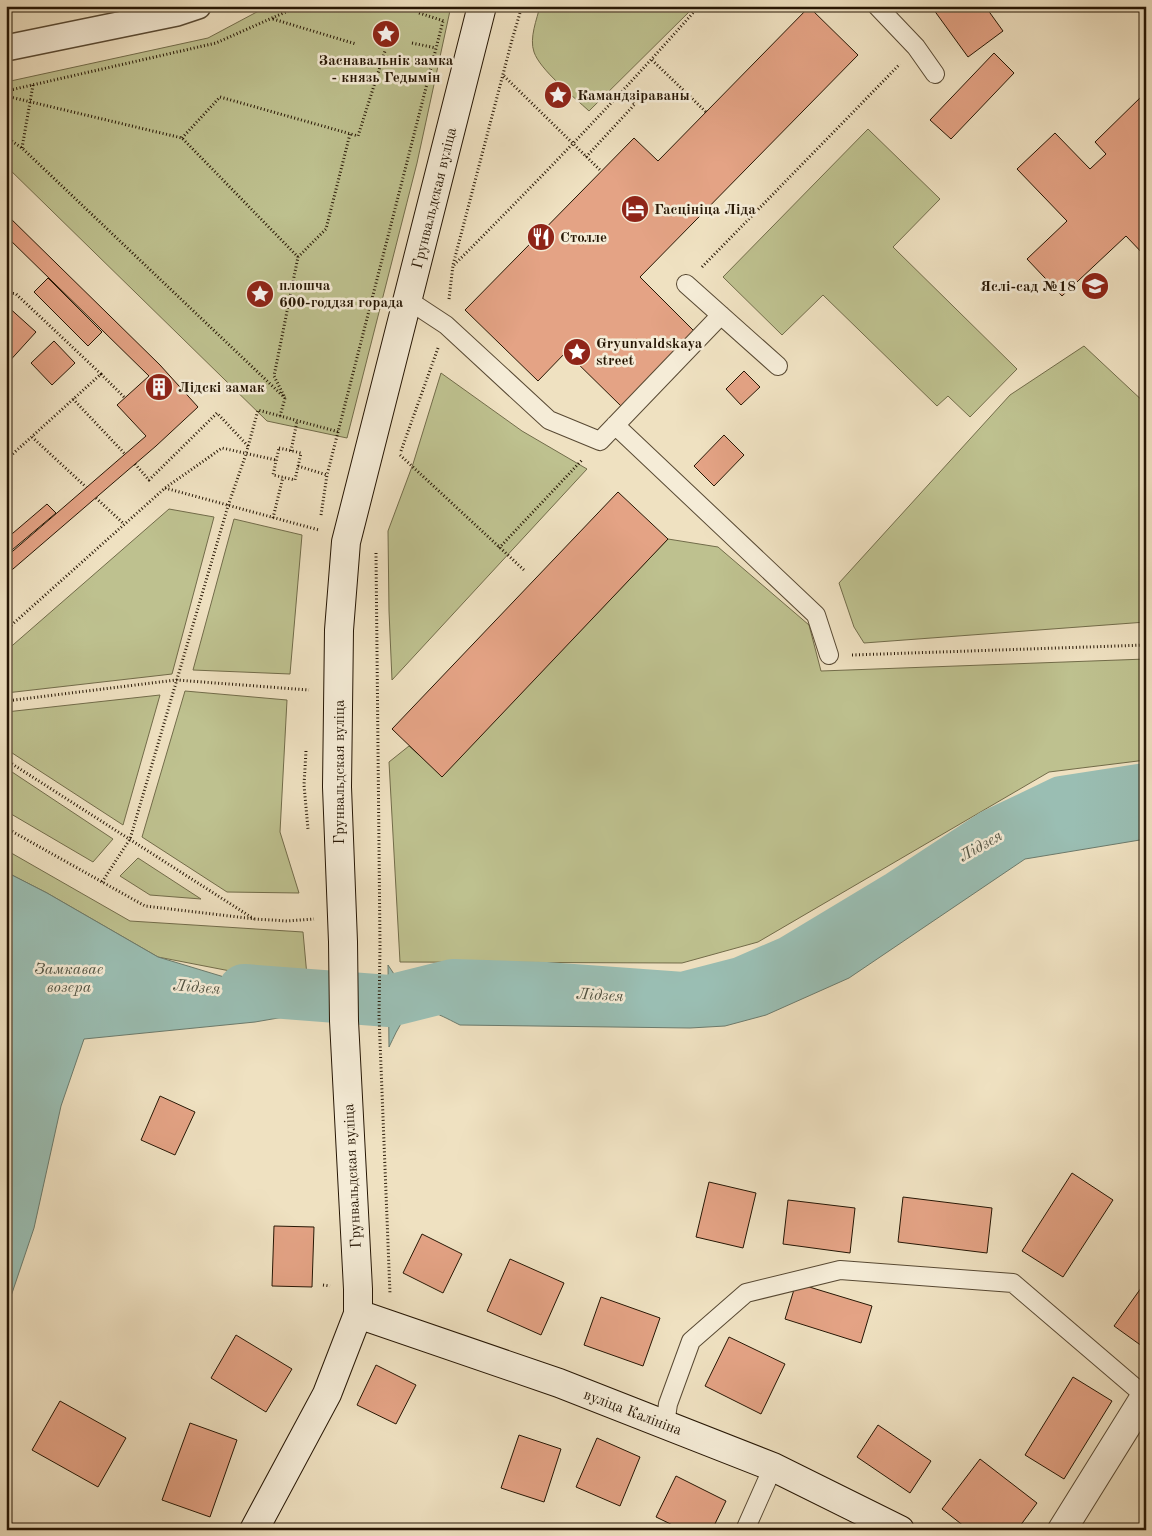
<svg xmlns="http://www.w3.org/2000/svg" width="1152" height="1536" viewBox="0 0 1152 1536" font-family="'Old Standard TT',serif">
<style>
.green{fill:#bec18f;stroke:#726c4a}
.water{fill:#9abeb3;stroke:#6c7b6d}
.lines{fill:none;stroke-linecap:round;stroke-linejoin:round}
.river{stroke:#9abeb3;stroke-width:52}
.building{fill:#e4a385;stroke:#261604}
.service-casing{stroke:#584933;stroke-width:20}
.pedestrian-casing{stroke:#584933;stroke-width:28}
.minor-casing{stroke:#584933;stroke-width:30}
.secondary-casing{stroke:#261604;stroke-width:30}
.path{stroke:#261604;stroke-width:3;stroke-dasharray:1 2.5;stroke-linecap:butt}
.service{stroke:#f5ecd7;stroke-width:18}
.pedestrian{stroke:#f5ecd7;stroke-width:25}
.minor{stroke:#f5ecd7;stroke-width:28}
.secondary{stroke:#f5ecd7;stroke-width:28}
.labels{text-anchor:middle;stroke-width:5;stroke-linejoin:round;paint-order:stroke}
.poi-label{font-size:15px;font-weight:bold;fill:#261604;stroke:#f5ecd7;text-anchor:start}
.street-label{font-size:15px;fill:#261604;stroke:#f5ecd7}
.water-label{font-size:16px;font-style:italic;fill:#4f5141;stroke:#f5ecd7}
</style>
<rect width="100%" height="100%" fill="#efe1c1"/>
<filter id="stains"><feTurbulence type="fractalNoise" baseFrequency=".004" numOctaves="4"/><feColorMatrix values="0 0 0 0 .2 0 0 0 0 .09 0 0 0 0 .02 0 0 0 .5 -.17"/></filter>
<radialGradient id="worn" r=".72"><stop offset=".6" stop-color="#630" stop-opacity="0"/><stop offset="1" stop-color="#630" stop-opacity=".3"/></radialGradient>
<path class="green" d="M268 6H451L417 163 347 438 267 421 6 166V82L208 38Z
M540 6H695L589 111C574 97 540 70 534 52 529 38 537 19 540 6Z
M868 129 940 199 893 247 1017 369 970 417 948 396 937 406 823 295 782 335 723 277Z
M1084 346 1146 404V622L864 643 854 627 839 583 1010 395Z
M441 373 522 431 587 469 392 680 389 611 388 531 413 464Z
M169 509 214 517 172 674 6 693V651Z
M234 519 302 535 290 674 193 670Z
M668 539 718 547 809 625 821 671 1146 659V760L1049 772 758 942 682 963 400 962 389 762 409 746 442 776Z
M185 691 287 700 280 832 299 893 227 892 142 837Z
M160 695 123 825 6 749V712Z
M6 768 113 839 93 862 6 811Z
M6 850 130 921 303 932 307 976H256L158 957 47 893 6 872Z
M138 858 201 899 150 895 120 876Z"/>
<path class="water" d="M1146 782V839L1025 859 849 978 766 1015 725 1026 690 1028 460 1025C445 1018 418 1000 405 1018 398 1027 394 1037 389 1047L388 965 404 989 705 997 794 965 1053 799Z
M6 872 47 893 158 957 244 983 304 989 315 996 307 1013 255 1022 84 1039 61 1106 34 1228 6 1311Z"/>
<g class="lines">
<path class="river" d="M244 990 389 1001 453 985 545 988 683 998 741 983 792 961 900 896 993 835 1062 802 1146 789"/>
</g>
<path class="building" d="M931 6H985L1003 31 968 57Z
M809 7 858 55 640 277 695 332 622 407 566 352 538 381 465 310 634 138 658 161Z
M994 53 1014 73 951 139 930 120Z
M1144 94 1146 96V257L1126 236 1062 296 1027 259 1067 221 1017 169 1055 133 1090 169 1106 154 1095 142Z
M6 214 160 365 198 407 156 446 6 575V557L146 436 117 405 149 376 6 236Z
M48 278 102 332 88 346 34 292Z
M6 305 36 332 6 365Z
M54 341 75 363 52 385 31 363Z
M744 371 760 387 741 405 726 389Z
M724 435 744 455 714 486 694 466Z
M618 492 668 539 442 777 392 729Z
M47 504 56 513 6 555V539Z
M160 1096 195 1112 175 1155 141 1140Z
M1072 1173 1113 1200 1063 1277 1022 1251Z
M709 1182 756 1193 743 1248 696 1237Z
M903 1197 992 1208 987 1253 898 1242Z
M788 1200 855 1208 850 1253 783 1244Z
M274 1226 314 1227 312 1287 272 1286Z
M422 1234 462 1254 443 1293 403 1273Z
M510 1259 564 1283 541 1335 487 1311Z
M1146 1281V1349L1114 1326Z
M796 1283 872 1306 861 1343 785 1319Z
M601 1297 660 1318 643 1366 584 1345Z
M236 1335 292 1369 266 1412 211 1378Z
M729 1337 785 1364 761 1414 705 1386Z
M376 1365 416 1385 396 1424 357 1405Z
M1073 1377 1112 1401 1064 1479 1025 1455Z
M60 1401 126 1438 98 1487 32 1450Z
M190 1423 237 1440 210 1517 162 1500Z
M878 1425 931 1461 910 1493 857 1457Z
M519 1435 561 1449 544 1502 501 1488Z
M597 1438 640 1457 620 1506 576 1487Z
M980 1459 1037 1503 1017 1530H969L942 1509Z
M676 1476 726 1501 712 1530H683L656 1517Z"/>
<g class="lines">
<defs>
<path id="service" d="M877 6 916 47 935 74
M686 284 778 366
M408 300 446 325 549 420 600 441 721 315
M615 425 816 615 829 655
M665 1424 668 1404 691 1341 746 1293 840 1270 1013 1283 1145 1396
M745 1530 773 1467"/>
<path id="pedestrian" d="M6 48 177 13 198 6"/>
<path id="minor" d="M1062 1530 1146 1395"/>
<path id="secondary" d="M358 1314 559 1383 773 1467 900 1530
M254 1530 327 1394 358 1314V1289L344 1021 343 942 337 787 339 630 346 542 482 6"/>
</defs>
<use href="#service" class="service-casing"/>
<use href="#pedestrian" class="pedestrian-casing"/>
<use href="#minor" class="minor-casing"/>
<use href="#secondary" class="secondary-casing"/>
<path class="path" d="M419 13 444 21
M273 19 356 44
M412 43 436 48
M652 60 706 112
M504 76 601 171
M6 91 216 43 299 6
M6 96 182 138 298 257
M6 137 22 148 285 398
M182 138 220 97 358 136 385 51
M22 148 33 85
M586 157 635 104 622 92
M454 265C538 181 621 95 699 6
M702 267 900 64
M6 292 16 294 101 374 6 460
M449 299 453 265 512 40 522 6
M101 374 125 398
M73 399 125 454
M280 416 285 398 274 376 298 257 326 229 350 134
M32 437 86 487
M279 448 301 453 295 480 273 475Z
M291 451 297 421
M401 451 438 348
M400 455 524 570
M135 464 149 480 217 413 248 446
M298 466 327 475
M165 488 319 530
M96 498 124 524
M321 515 327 475 443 21
M273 518 283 477
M499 548 583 459
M376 553 380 945 379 1016 390 1294
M6 630 165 488 222 448 276 460
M852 655 1146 645
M6 701 176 680 309 690
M306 751 304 785 308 829
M6 760 254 919
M6 828 145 906 255 919 287 921 314 919
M102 882 130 839 228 506 246 454 258 410 339 432
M323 1285 330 1286"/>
<use href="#service" class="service"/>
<use href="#pedestrian" class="pedestrian"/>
<use href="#minor" class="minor"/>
<use href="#secondary" class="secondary"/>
</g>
<defs>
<symbol id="sight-disc" viewBox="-11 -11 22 22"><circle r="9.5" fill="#8f2418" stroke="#f5ecd7"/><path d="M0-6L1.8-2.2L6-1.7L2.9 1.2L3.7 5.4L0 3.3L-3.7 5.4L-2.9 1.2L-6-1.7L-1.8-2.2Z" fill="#fff"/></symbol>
<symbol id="hotel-disc" viewBox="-11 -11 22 22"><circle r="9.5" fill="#8f2418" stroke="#f5ecd7"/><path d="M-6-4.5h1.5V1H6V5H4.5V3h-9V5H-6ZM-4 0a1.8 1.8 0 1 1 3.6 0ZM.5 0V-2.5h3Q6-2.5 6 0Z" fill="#fff"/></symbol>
<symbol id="restaurant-disc" viewBox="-11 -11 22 22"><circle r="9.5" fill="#8f2418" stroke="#f5ecd7"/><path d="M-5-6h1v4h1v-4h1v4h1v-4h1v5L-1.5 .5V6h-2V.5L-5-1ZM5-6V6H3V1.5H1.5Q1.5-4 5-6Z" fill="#fff"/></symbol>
<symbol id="school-disc" viewBox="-11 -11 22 22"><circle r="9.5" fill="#8f2418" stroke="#f5ecd7"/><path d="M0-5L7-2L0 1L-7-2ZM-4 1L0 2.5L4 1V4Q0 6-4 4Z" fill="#fff"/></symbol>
<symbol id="building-disc" viewBox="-11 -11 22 22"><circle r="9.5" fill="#8f2418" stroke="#f5ecd7"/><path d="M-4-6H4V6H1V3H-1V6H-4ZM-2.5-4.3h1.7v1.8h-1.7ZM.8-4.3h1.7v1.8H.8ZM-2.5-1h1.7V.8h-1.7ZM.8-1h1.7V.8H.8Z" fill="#fff"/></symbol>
</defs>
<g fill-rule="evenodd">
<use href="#sight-disc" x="370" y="18" width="32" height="32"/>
<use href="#sight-disc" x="542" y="79" width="32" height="32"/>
<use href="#hotel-disc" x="619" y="193" width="32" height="32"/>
<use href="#restaurant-disc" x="525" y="221" width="32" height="32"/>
<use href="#school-disc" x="1079" y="270" width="32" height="32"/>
<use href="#sight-disc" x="244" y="278" width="32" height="32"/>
<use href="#sight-disc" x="561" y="336" width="32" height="32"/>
<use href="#building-disc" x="143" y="371" width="32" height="32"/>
</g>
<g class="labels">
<g class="poi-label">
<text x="386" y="65" text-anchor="middle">Заснавальнік замка<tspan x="386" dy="17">- князь Гедымін</tspan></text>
<text x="577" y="100">Камандзіраваны</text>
<text x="654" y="214">Гасцініца Ліда</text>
<text x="560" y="242">Столле</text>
<text x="279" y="290">плошча<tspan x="279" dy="17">600-годдзя горада</tspan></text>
<text x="1076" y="291" text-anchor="end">Яслі-сад №18</text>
<text x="596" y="348">Gryunvaldskaya<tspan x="596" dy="17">street</tspan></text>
<text x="178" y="392">Лідскі замак</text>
</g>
<g class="street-label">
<text transform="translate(434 198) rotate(-76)" y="5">Грунвальдская вуліца</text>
<text transform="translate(339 772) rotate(-90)" y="5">Грунвальдская вуліца</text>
<text transform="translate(352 1176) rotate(-93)" y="5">Грунвальдская вуліца</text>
<text transform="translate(633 1412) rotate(21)" y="5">вуліца Калініна</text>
</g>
<g class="water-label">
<text transform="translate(980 845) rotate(-30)" y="6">Лідзея</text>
<text x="69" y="974">Замкавае<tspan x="69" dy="18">возера</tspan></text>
<text transform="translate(197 986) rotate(5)" y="6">Лідзея</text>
<text transform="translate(600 994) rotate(3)" y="6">Лідзея</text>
</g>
</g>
<rect width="1152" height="1536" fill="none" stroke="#efe1c1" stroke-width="25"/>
<rect x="8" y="8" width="1137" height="1521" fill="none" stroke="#261604" stroke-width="2.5"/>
<rect x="12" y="12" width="1127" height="1511" fill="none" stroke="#261604"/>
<rect width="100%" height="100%" filter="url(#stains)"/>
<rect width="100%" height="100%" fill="url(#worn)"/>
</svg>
